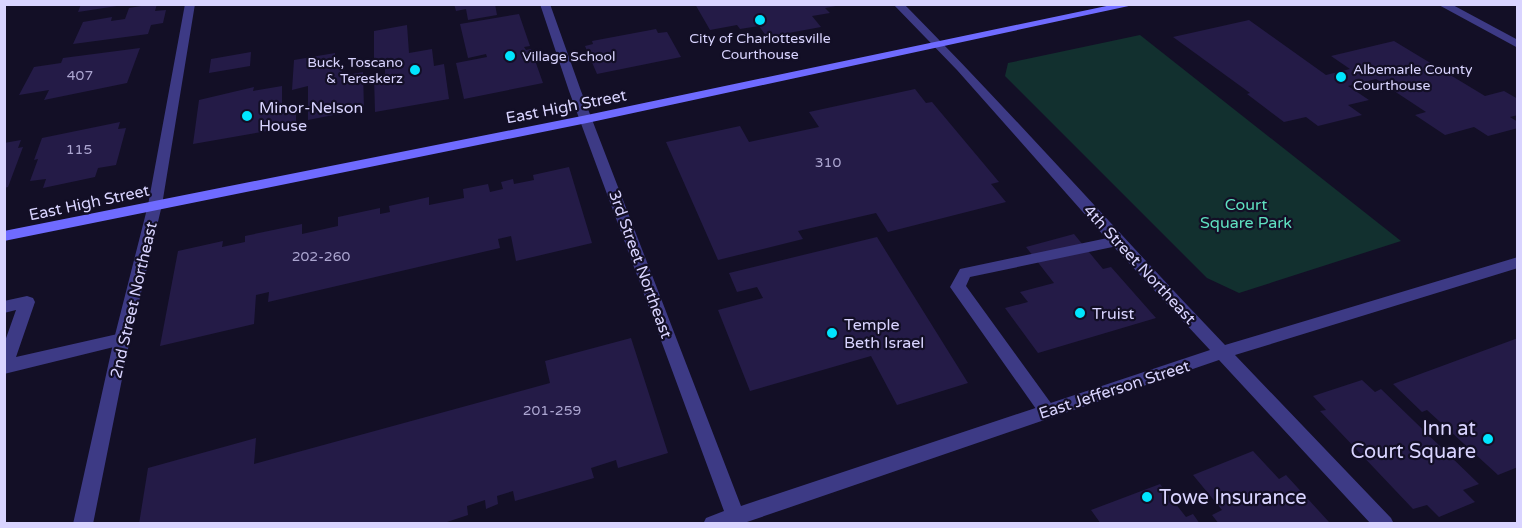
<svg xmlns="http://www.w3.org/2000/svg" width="1522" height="528" viewBox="0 0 1522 528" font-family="'Varela Round',sans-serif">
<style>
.green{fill:#12302f}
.building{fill:#241b47}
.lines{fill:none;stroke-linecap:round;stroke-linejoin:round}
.service{fill:#3d3a85;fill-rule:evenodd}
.minor{fill:#3d3a85;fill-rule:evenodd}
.secondary{fill:#6f6bff;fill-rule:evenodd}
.poi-dot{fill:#00e5ff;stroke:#130f26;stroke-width:2}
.labels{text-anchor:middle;stroke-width:4.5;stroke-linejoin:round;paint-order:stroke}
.far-poi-label{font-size:14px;fill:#d9d4ff;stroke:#130f26;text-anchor:start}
.number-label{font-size:14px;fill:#aca6d1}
.street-label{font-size:16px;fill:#d9d4ff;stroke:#130f26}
.poi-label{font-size:16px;fill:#d9d4ff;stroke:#130f26;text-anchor:start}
.park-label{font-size:16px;fill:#5fe0c0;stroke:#130f26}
.near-poi-label{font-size:20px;fill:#d9d4ff;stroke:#130f26;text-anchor:end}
</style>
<rect width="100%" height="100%" fill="#130f26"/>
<path class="green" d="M1140 35 1401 241 1239 293 1207 278 1005 76 1008 63Z"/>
<path class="building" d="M81 4H117V6L78 12Z
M153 4H157L155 11 166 10 163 23 151 25 148 34 73 44 83 22 112 17 111 21 125 19 129 8Z
M454 4H495L497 15 468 20 466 9 456 11Z
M695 4H836V6L825 8 830 13 812 16 821 27 767 37 759 26 740 29 737 25 710 30Z
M519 14 530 46 524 47 526 50 531 49 543 83 464 99 456 63 487 57 486 54 468 58 460 24Z
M1249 20 1326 75 1350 69 1331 56 1394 41 1485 96 1504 91 1518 99V115L1510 117 1518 122V128L1488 136 1474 127 1445 135 1415 115 1426 112 1376 79 1348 86 1369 100 1348 105 1362 115 1318 126 1306 117 1284 122 1247 94 1250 93 1173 37Z
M407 25 409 53 432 49 434 66 444 64 449 99 375 112 374 76 385 74V61L374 63V31Z
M656 29 658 33 667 32 681 57 597 74 585 46 593 44 592 41Z
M140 48 127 83 44 100 49 90 19 95 34 67 61 63 63 58Z
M251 52 250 66 209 73 211 59Z
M335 53V68L342 67V76L363 72 364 109 308 120V86L292 90 294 60Z
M282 86V107L296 104V126L193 144 199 100 254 87 253 91Z
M915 89 926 103 932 102 999 182 991 184 1006 202 888 232 876 213 798 231 803 239 718 260 666 142 740 126 749 142 819 127 809 112Z
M120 122 118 129 126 128 116 165 98 168 95 177 43 188 46 179 30 181 38 159 34 160 42 138Z
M21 140 18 148 23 147 8 187 4 188V143Z
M569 167 592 243 516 261 511 236 498 239 500 248 268 302 269 292 256 295 254 324 160 346 178 251 223 241 222 247 245 242V236L302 224V234L338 226V217L380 208V214L390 212 389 206 429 197V205L464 198 463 189 488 184 490 192 503 189 501 182 513 179 514 184 534 180 533 175Z
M1074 234 1103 269 1111 267 1156 318 1038 353 1005 308 1028 302 1020 292 1054 283 1026 247Z
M877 237 968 383 897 405 871 356 750 391 718 310 763 298 757 287 737 292 729 273Z
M631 338 668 453 618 468 616 460 591 468 594 478 515 501 513 491 497 496 498 504 486 509 485 500 467 506 468 515 441 524H139L148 468 256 438 254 464 550 383 545 361Z
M1518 338V467L1498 475 1427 410 1422 412 1393 384Z
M1362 380 1375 392 1381 389 1479 484 1463 490 1475 502 1439 517 1427 505 1413 509 1320 411 1326 410 1313 396Z
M1253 451 1279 479 1286 475 1329 522 1219 524 1212 515 1222 510 1193 475Z
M1160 484 1186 517 1193 514 1200 524H1101L1091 510Z"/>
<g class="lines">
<path class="service" d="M1117 236 1122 237 1124 241 1122 245 970 277 966 286 1053 406 1056 411 1053 416 1047 418 1041 416 950 287 960 269Z
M27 296 33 298 35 302 16 357 122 333 128 334 130 339 128 344 122 345 4 374V344L16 310 4 313V301Z"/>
<path class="minor" d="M185 4H195L162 205 130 339 93 524H73L114 339 148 205Z
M540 4H550L581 91 741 506 1210 350 1112 245 957 70 893 4H904C1014 115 1117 232 1225 345L1518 257V268L1235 355 1391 518 1394 524H1371L1219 360 747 522 748 524H703L706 518 724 511 569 91Z
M1437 4H1451L1518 40V48Z"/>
<path class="secondary" d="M1116 4H1138L587 123 4 241V231L587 115Z"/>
</g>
<g class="poi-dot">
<circle cx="760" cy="20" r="6"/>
<circle cx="510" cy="56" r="6"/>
<circle cx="415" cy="70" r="6"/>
<circle cx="1341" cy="77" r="6"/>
<circle cx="247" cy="116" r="6"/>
<circle cx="1080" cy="313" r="6"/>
<circle cx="832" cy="333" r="6"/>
<circle cx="1488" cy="439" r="6"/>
<circle cx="1147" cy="497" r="6"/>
</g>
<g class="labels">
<g class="far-poi-label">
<text x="760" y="43" text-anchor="middle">City of Charlottesville<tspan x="760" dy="16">Courthouse</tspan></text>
<text x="522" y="61">Village School</text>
<text x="403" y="67" text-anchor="end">Buck, Toscano<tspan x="403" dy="16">&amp; Tereskerz</tspan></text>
<text x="1353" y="74">Albemarle County<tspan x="1353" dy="16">Courthouse</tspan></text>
</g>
<g class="number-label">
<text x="80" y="80">407</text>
<text x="79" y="154">115</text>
<text x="828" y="167">310</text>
<text x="321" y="261">202-260</text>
<text x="552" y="415">201-259</text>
</g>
<g class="street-label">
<text transform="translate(566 106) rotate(-11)" y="6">East High Street</text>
<text transform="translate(89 202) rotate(-12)" y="6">East High Street</text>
<text transform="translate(641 264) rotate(70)" y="6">3rd Street Northeast</text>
<text transform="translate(1140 264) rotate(47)" y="6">4th Street Northeast</text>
<text transform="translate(133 300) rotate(-77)" y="6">2nd Street Northeast</text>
<text transform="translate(1114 389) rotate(-18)" y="6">East Jefferson Street</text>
</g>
<g class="poi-label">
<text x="259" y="113">Minor-Nelson<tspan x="259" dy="18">House</tspan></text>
<text x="1092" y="319">Truist</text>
<text x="844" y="330">Temple<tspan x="844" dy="18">Beth Israel</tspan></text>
</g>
<g class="park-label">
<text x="1246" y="210">Court<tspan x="1246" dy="18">Square Park</tspan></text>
</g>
<g class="near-poi-label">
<text x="1476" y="435">Inn at<tspan x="1476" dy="23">Court Square</tspan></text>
<text x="1159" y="504" text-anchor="start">Towe Insurance</text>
</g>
</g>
<rect width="1522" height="528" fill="none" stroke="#d9d4ff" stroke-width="12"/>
</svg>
